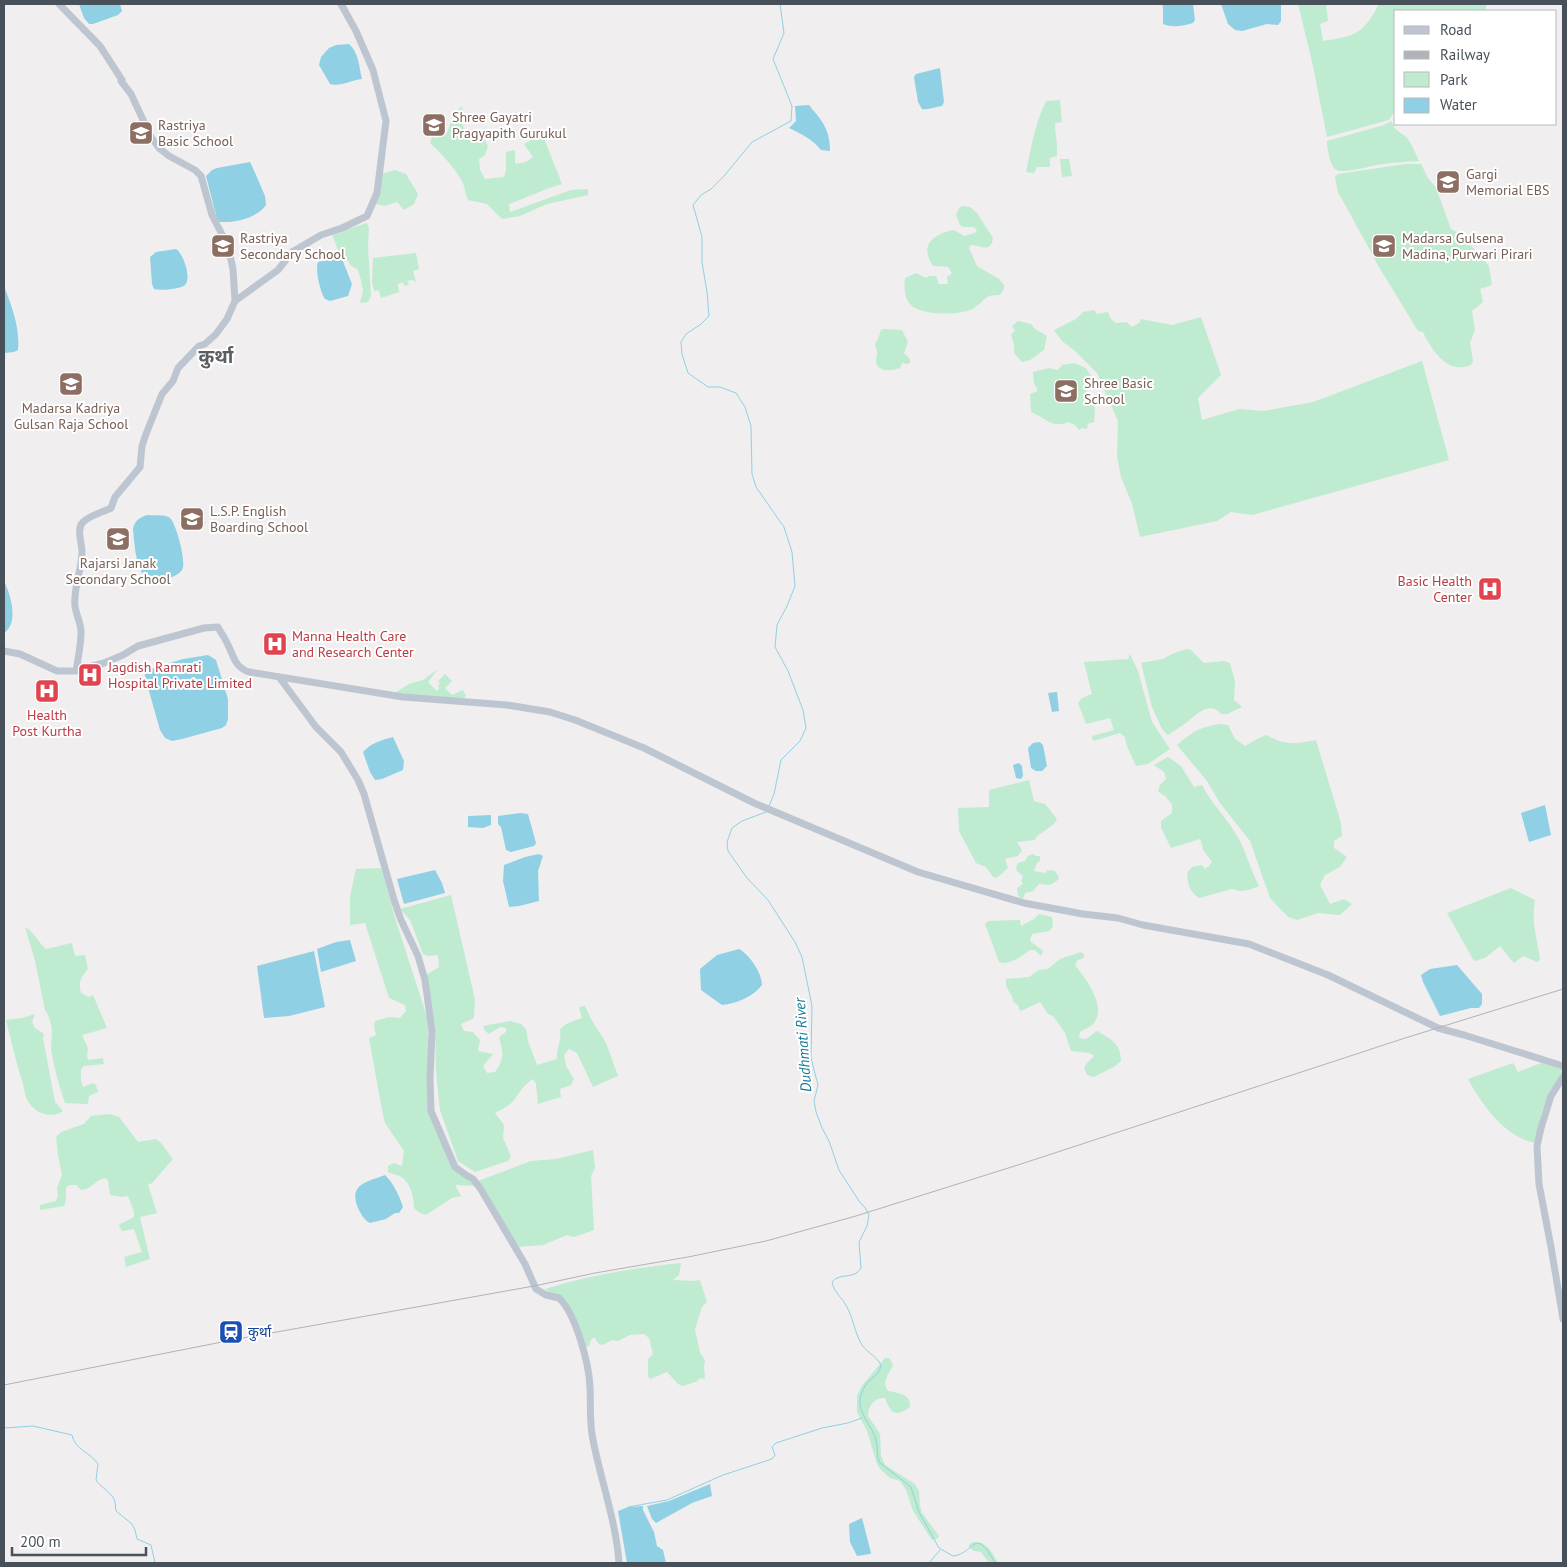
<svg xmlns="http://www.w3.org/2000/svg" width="1567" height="1567" viewBox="0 0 1567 1567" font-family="'PT Sans','Noto Sans Devanagari',sans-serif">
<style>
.green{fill:#bfebd1}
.water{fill:#90d0e4}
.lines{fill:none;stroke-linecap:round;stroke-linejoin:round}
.stream{stroke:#90d0e4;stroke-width:1}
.secondary{stroke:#bdc6d0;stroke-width:7}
.rail{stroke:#b0b3b8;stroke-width:1}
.labels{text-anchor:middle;stroke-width:4;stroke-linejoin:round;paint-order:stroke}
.education-label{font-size:14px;fill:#785e54;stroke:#fff;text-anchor:start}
.health-label{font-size:14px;fill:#be3a42;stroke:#fff;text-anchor:start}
.transit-label{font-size:14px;fill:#164399;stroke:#fff;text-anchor:start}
.water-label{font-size:15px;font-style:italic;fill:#187d9c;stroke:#fff}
.district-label{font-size:19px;font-weight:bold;fill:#5b5e62;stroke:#fff}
</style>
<rect width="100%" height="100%" fill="#f0eeee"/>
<path class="green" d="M1298 4H1326L1328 21 1320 24 1323 41C1356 36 1363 34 1379 4H1486V11H1396V109L1389 120 1327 137 1313 66Z
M1060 100 1062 122 1055 123C1055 134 1058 145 1057 156L1050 158V167H1037L1034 173 1026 172C1031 148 1035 123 1046 101Z
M461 106 464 111 460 118 465 131 481 133 488 146 485 155 479 159 480 170 485 179 504 177 506 170V152L515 150V164L526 162 533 157 524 144 548 131 545 141 562 184C543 189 527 198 509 204L510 212 571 190 588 189V195L547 204 520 216 502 219 487 204 468 200C465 194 465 187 462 181 454 167 442 154 430 143L432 137 437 138 447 133 452 119Z
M1391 121C1395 130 1398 131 1405 136 1410 139 1416 155 1419 161 1407 162 1395 162 1383 164 1374 165 1344 174 1337 170 1330 168 1327 148 1327 141L1384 125Z
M1060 159H1069L1072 176 1062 177Z
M1405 164H1421L1428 178 1436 188 1451 229 1462 235 1489 266 1492 285 1480 289 1483 302 1472 311 1475 330 1470 343 1473 361 1471 365C1448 375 1432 351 1423 332L1418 331 1379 267 1343 201 1338 193 1335 177 1338 174Z
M395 170 406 174 418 194 414 204 404 210 397 202 385 206 375 204 378 200 381 174Z
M962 206 970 207 977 213 993 238C991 254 981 245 971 245L969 248 977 266 999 279 1004 285V289L1000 295C997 295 992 295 989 296 982 300 978 307 970 310 957 315 920 316 910 304 904 297 904 287 905 278L916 273 926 278 929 276H936L939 284H948L947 277 952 273 948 267 933 266C919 245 933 234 954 230L964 236 975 233 977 230 974 227H963L960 225 956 215 959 208Z
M367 223 369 228 368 247 371 296 368 302 360 303 363 291 361 280 358 270 350 265 346 257 339 253 332 234Z
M416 253 419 269 413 271 416 282 412 280 407 281 409 285 404 286 403 282 398 284 399 292 381 298 379 290 374 291 372 282 373 258Z
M1094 310 1097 314 1108 312 1111 319 1116 323 1127 322 1132 327 1139 323 1141 319 1172 325 1201 317 1221 375 1198 398 1202 420 1239 409 1263 411 1313 402 1422 361 1449 460 1252 515 1231 512 1217 521 1140 537 1132 504 1121 477 1117 456 1118 421 1097 373 1075 351 1062 341 1054 330 1076 319 1083 312Z
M1018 321 1031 324 1035 329 1047 336 1044 350 1030 360 1022 362 1014 353V345L1011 334 1015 331 1012 326Z
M884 329 902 330 908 342 904 353 910 359V363L907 364 902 363 900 368C892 371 876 373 876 360 876 355 878 356 877 352 877 349 875 346 875 344L878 339 881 330Z
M1074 363 1086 368 1096 384 1083 387C1095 403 1096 402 1094 422L1087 424 1088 426 1086 429 1082 428 1079 430 1075 425 1068 422C1053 429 1045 418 1031 412L1030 394 1038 391 1034 383 1033 372 1049 368 1058 370 1062 365Z
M1187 649 1191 650 1204 663 1224 661 1230 663 1235 681 1234 700 1242 707 1227 714H1221C1209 700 1196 715 1186 723 1180 727 1174 731 1168 735L1162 729 1152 707 1141 663 1163 659 1172 654Z
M1130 654 1138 671 1152 722 1170 749 1148 764 1136 766C1132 756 1126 747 1125 737L1120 733 1093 741 1092 736 1114 730 1110 718 1086 724 1078 703 1082 698 1092 694 1084 662 1128 659Z
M438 669 428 682 437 691 439 688 438 686 440 683 438 681 445 674 452 681 445 688 452 695 463 690 466 696 462 700 393 694 409 684 423 680Z
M1220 724 1228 725 1235 739 1245 746 1257 739 1266 735C1287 746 1293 744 1316 740L1341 823 1342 836 1334 841V848L1347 857 1340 867 1325 875 1320 885 1330 904 1344 899 1352 904 1340 915 1318 913 1297 920 1288 917 1270 898 1250 841 1220 803 1207 781 1177 745C1192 732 1200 727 1220 724Z
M1168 757 1181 766 1194 787 1202 785C1211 803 1226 817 1236 834 1246 850 1250 869 1259 886L1249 890 1240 891 1232 889 1199 898C1189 891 1188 885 1187 873L1192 867 1202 865 1205 869 1209 866 1212 862 1203 850 1202 844 1200 839 1171 848 1161 828V821L1172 813V805L1166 797 1158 791 1160 785 1166 779 1164 772 1154 765Z
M1029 780 1034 801 1045 804 1057 819 1054 824 1036 837 1035 840 1017 842 1022 850 1018 856 1005 859 1008 868 998 877 994 878 986 867 976 863 959 831 958 808 989 807V790Z
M1033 854 1036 856H1040V861L1037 863 1034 871 1046 873 1047 870 1049 871 1050 870 1055 871 1059 877 1058 880 1050 885 1039 884 1033 891 1025 893 1023 899C1018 898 1017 892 1017 888L1023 884 1021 881 1023 876 1017 871 1016 867 1018 863 1025 861 1028 856Z
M381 868 396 921 428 1020V1112L452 1167 476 1186 455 1185 461 1196 452 1198 426 1215 418 1212 414 1208C414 1198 411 1185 403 1178 399 1175 392 1174 388 1172V1166L394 1163 402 1166 404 1151 385 1123 382 1110 369 1038 376 1035 374 1026 375 1021 389 1017 400 1018 406 1011 405 1005 389 998 365 923 350 925V896L356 869Z
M1511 888 1535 900C1531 924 1537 936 1540 960L1537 962 1523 956 1514 963 1500 946 1485 958 1474 961 1447 913Z
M451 895 475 1000 474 1018 461 1024 464 1031 473 1032 480 1040 478 1051 493 1054 483 1066 487 1073 495 1072C505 1058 503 1053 499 1037L506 1032V1028L500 1027 489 1034 485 1031 483 1026 510 1021 521 1024 526 1029 528 1041 537 1065 557 1059C556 1046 562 1043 560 1030 565 1022 575 1021 582 1018L579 1007 585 1006 591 1019 606 1043 618 1076 593 1087 577 1053 569 1049 564 1055 566 1066 574 1079 571 1085 560 1089 561 1097 538 1104 536 1084 533 1079C523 1085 520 1093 513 1101 508 1107 501 1110 495 1113L504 1125 503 1138 511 1156 508 1161 475 1172 458 1161 440 1110 436 1072 435 1026 426 975 439 967 438 955 428 956 423 954 410 920 400 909Z
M1039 914 1052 917 1053 927 1049 931 1032 934 1030 941 1043 951 1041 956 1035 950H1030C1021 956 1010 966 999 962L985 924 988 921 1020 920 1021 926 1034 919Z
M25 927C34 932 38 942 46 949L72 943 75 956 85 955 88 969C81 977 78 982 81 993L89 997 93 995 107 1028 82 1035 88 1048 87 1057 89 1060 103 1058 104 1064 84 1066 81 1070V1081L83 1087 93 1083 96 1085 98 1092 89 1096 88 1104 65 1103C59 1086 54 1067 51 1049 51 1043 52 1038 52 1032 52 1026 49 1015 45 1010L35 961Z
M1081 952 1084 954V958L1078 960 1075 965C1086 979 1107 1006 1094 1023 1091 1027 1084 1029 1080 1032L1079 1038 1086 1039 1097 1031C1111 1039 1121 1044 1121 1061L1115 1066 1094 1077 1087 1075 1084 1068 1087 1063 1094 1056 1089 1053 1071 1051 1065 1033 1056 1020 1053 1016 1048 1014 1040 1002 1021 1011 1019 1010C1019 1003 1016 1005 1013 1001 1013 992 1005 992 1006 979L1029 977 1039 970 1048 969 1060 959Z
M35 1014 32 1022 35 1028 44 1034 43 1038 55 1102 63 1111C52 1119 37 1114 29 1103 24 1096 25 1089 22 1081 16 1061 11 1041 6 1020L22 1018Z
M1513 1063 1518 1072 1541 1063 1563 1069V1073L1550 1091 1542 1112 1535 1143C1505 1137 1482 1105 1468 1079Z
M110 1114 119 1117 138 1142 156 1139 161 1143 173 1159 152 1183 148 1185 157 1213 140 1217 150 1259 126 1267 124 1257 142 1252 134 1229 122 1231 119 1226 120 1224 134 1217V1212L128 1196 121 1197 110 1195 108 1180 105 1178C95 1180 91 1190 81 1190L76 1185H69L66 1188V1200L64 1206 40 1210V1205L56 1201 58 1196 57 1188 62 1175 58 1155 56 1137 61 1132 84 1124 91 1116Z
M593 1150 595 1168 591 1176 594 1230 574 1237 567 1235 543 1245 517 1247 478 1181 531 1161 556 1159Z
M681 1263 679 1275 673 1280 694 1281 700 1280 707 1302 702 1307 695 1329 700 1352 705 1361 704 1368 705 1379 700 1378 696 1382H695L683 1386 678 1384 667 1372 650 1379 648 1376V1359L653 1354 649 1338 644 1334 630 1335 618 1341 612 1340 603 1345 599 1344 594 1337 590 1341V1345L585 1348 573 1313 545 1289C589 1275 635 1268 681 1263Z
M885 1358H889L893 1365C889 1375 881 1381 888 1391 899 1393 911 1394 910 1407 894 1418 891 1413 885 1398 874 1397 868 1406 868 1416L880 1434 881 1456 885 1465 915 1484 919 1491 920 1506 922 1513 939 1536 938 1538 932 1540 913 1511 906 1490 900 1481 890 1478 880 1469 877 1464 867 1431 857 1412V1396L861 1387Z
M973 1542C987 1541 992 1552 998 1563H989L981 1552 974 1551 969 1547V1545Z"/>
<path class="water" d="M79 4H120L122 11 118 15 93 24H89L84 18Z
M1162 4H1193L1195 20 1193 23C1183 26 1173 28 1163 24V7Z
M1221 4H1281V21L1278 25 1267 24 1242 31 1235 30 1228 24Z
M349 44C359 53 359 67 362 79 351 80 340 87 330 84L319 65 321 57 329 48 336 45Z
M940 68 944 102 942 106C935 107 929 110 922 109L918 102 914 77 916 74Z
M809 105C822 121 830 129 830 151L821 150C812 139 802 134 789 128L796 121 795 106Z
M250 162 252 166 265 196 266 205C257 218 235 223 220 222L217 219 206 176 212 170 217 168Z
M176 249C183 253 192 278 185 285 181 289 160 291 154 289L152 284 150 257 156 252Z
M336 257 342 259 352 284 348 296 330 301 325 299C320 292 315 270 318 262Z
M4 286C12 307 20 327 18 350L14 352 4 353Z
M147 515C154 516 165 514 170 518 176 523 187 563 182 570 179 575 171 577 166 580 136 592 135 548 133 529 135 520 139 518 147 515Z
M4 581C11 595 19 623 4 633Z
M208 655 216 660 228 699V719L226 725 222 728 182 739 172 741 165 738 160 730 147 684 144 671 183 659Z
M1057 692 1059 711 1052 712 1048 693Z
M393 737 404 761 403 770 382 779 375 780 370 772 363 752C371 743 382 740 393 737Z
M1040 742 1043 745 1047 766 1042 771H1036L1031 768 1028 748 1033 743Z
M1019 763 1022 766 1023 776 1021 779 1016 778 1013 765Z
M1545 805 1551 835 1529 842 1521 813Z
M520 813 528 814 536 843 534 846 511 852 506 850 501 827 498 824V816Z
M491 815V825L483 828 468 827V816Z
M539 854 543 856 538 871 539 901 519 906 509 907 503 881 504 865 525 857Z
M435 870 442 883 445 893 404 904 397 879Z
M350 940 356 961 321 972 317 949 336 942Z
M739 949C749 954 762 973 762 985 754 996 736 1004 722 1005L701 990 700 969 717 955Z
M314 951 325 1007 289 1016 264 1018 257 966Z
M1457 965 1482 994V1004L1479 1008H1471L1440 1016 1423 982 1421 975 1430 969Z
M385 1175C394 1184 399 1195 403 1207L399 1213H395L386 1219 370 1223C364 1220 361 1214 358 1208 348 1184 367 1182 385 1175Z
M710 1484 712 1496 692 1503 656 1523 652 1519 647 1506 669 1501Z
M643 1506V1510L654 1532 657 1546 663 1550 666 1563H627L618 1511 628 1507Z
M862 1518 871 1553 870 1554 857 1556 850 1542 849 1524Z"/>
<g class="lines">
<path class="stream" d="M769 806 774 794 781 760 800 741 806 728 803 710 788 671 775 647 777 625 787 606 795 586 792 552 784 527 756 487 752 474 751 426 745 407 736 393 720 387H708L688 373 682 354 681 342 686 334 701 324 709 316 707 292 702 262V237L693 205 701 195 711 189 724 176 752 142 791 121 792 106 773 59 784 33 780 4
M766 812 742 821 732 828 727 842 728 851 747 878 768 900 795 942 802 957 812 1006 811 1058 818 1085 814 1101 816 1112 822 1128 829 1141 839 1170 859 1201 866 1209 869 1215 867 1226 859 1242 861 1268C855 1280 840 1272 832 1282 834 1291 839 1295 844 1302 853 1315 854 1332 862 1345 868 1353 876 1356 881 1365 880 1375 870 1378 865 1386 851 1409 870 1420 876 1440 878 1448 876 1455 880 1463L911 1487 919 1512 939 1548 953 1556C976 1553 974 1525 995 1563
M4 1428 33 1426 72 1435C75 1450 90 1452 98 1464L96 1480C100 1487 110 1491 114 1499 116 1503 115 1507 116 1511L132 1524 135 1530 137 1539 151 1545 155 1563
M628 1507 667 1500 723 1475 772 1459 775 1455 772 1447 776 1443 822 1428 848 1423 862 1418
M929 1563 940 1550"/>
<path class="secondary" d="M59 4 100 46 122 80 121 81 131 94 151 137 159 148 169 156 195 170 201 176 212 215 228 246 233 269 235 301 227 319 216 334 205 344 199 346 178 368 173 381 162 394 146 434 142 446 140 467 115 497 111 508C103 512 90 515 83 522 76 529 82 543 82 552 82 570 73 588 75 606 76 615 81 623 81 632 81 645 78 658 76 671
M235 301 278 270 292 252 321 235 342 228 367 216 377 193 386 121 373 70 356 31 341 4
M4 651 20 654 57 671H73L104 663 123 655 138 646 204 628 218 627C220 632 224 636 226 641 234 655 233 666 249 672L403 697 507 705 550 712 575 720 644 748 754 803 918 872 1024 903 1083 914 1118 918 1143 925 1249 944 1328 975 1438 1028 1464 1035 1563 1066
M279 677 316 727 341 752 358 780 364 794 394 900 401 920 418 956 425 980 432 1031 430 1079 431 1111 455 1167 466 1175 473 1179 480 1188 525 1264 536 1289 546 1295 559 1298C576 1314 589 1364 590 1387 591 1405 589 1422 593 1440 601 1481 616 1521 619 1563
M1563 1077 1551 1096 1541 1128 1537 1146 1539 1184 1551 1247 1563 1319"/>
<path class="rail" d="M4 1385 232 1340 534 1286 595 1273 688 1257 766 1241 856 1216 1021 1164 1402 1039 1563 989"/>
</g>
<defs>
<symbol id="school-square" viewBox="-11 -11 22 22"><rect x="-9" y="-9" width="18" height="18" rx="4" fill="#8d6e63" stroke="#fff"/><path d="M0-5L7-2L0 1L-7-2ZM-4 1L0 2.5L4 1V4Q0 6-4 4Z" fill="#fff"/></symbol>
<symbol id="hospital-square" viewBox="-11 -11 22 22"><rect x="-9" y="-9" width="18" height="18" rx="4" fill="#e0444e" stroke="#fff"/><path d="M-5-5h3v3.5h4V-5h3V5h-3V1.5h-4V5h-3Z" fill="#fff"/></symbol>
<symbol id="station-square" viewBox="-11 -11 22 22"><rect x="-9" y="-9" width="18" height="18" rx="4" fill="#1a4fb4" stroke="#fff"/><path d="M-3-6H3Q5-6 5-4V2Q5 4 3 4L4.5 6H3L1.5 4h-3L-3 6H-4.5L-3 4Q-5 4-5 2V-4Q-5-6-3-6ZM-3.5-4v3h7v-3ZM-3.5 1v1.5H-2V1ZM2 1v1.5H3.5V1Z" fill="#fff"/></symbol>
</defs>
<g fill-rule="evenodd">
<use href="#school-square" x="420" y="111" width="28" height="28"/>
<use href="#school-square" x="127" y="119" width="28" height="28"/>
<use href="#school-square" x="1434" y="168" width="28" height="28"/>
<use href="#school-square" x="209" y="232" width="28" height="28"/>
<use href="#school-square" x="1370" y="232" width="28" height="28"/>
<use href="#school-square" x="57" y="370" width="28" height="28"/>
<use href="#school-square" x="1052" y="377" width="28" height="28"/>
<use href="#school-square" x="178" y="505" width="28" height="28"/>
<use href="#school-square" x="104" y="525" width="28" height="28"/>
<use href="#hospital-square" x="1476" y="575" width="28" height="28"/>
<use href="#hospital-square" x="261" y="630" width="28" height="28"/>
<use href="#hospital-square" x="76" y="661" width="28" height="28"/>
<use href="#hospital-square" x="33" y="677" width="28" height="28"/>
<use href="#station-square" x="217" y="1318" width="28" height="28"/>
</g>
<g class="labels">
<g class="education-label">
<text x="452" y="122">Shree Gayatri<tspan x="452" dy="16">Pragyapith Gurukul</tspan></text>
<text x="158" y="130">Rastriya<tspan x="158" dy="16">Basic School</tspan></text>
<text x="1466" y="179">Gargi<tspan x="1466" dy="16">Memorial EBS</tspan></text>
<text x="240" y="243">Rastriya<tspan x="240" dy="16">Secondary School</tspan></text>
<text x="1402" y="243">Madarsa Gulsena<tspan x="1402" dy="16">Madina, Purwari Pirari</tspan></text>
<text x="1084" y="388">Shree Basic<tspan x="1084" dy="16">School</tspan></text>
<text x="71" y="413" text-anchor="middle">Madarsa Kadriya<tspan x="71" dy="16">Gulsan Raja School</tspan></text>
<text x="210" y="516">L.S.P. English<tspan x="210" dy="16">Boarding School</tspan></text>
<text x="118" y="568" text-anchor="middle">Rajarsi Janak<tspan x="118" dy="16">Secondary School</tspan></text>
</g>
<g class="health-label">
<text x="1472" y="586" text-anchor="end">Basic Health<tspan x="1472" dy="16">Center</tspan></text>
<text x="292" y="641">Manna Health Care<tspan x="292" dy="16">and Research Center</tspan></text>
<text x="108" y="672">Jagdish Ramrati<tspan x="108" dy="16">Hospital Private Limited</tspan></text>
<text x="47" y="720" text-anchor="middle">Health<tspan x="47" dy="16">Post Kurtha</tspan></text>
</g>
<g class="transit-label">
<text x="248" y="1337">कुर्था</text>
</g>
<g class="water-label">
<text transform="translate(803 1045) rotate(-94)" y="5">Dudhmati River</text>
</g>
<g class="district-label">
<text x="216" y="363">कुर्था</text>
</g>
</g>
<rect width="1567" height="1567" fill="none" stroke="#485159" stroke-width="10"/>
<rect x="1394" y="10" width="162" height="115" fill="#ffffff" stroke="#b6b9bd"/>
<rect x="1404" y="26" width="25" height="8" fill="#bdc6d0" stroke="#b6b9bd"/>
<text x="1440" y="35" font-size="15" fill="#485159">Road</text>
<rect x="1404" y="51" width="25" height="8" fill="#b0b3b8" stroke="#b6b9bd"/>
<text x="1440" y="60" font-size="15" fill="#485159">Railway</text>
<rect x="1404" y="72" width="25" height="15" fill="#bfebd1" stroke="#b6b9bd"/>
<text x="1440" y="85" font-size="15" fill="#485159">Park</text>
<rect x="1404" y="98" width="25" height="15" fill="#90d0e4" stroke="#b6b9bd"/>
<text x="1440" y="110" font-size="15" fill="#485159">Water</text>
<path d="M12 1547v8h134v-8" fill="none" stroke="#485159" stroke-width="2.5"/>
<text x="20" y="1547" font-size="15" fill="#485159" stroke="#ffffff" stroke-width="4" paint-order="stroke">200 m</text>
</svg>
